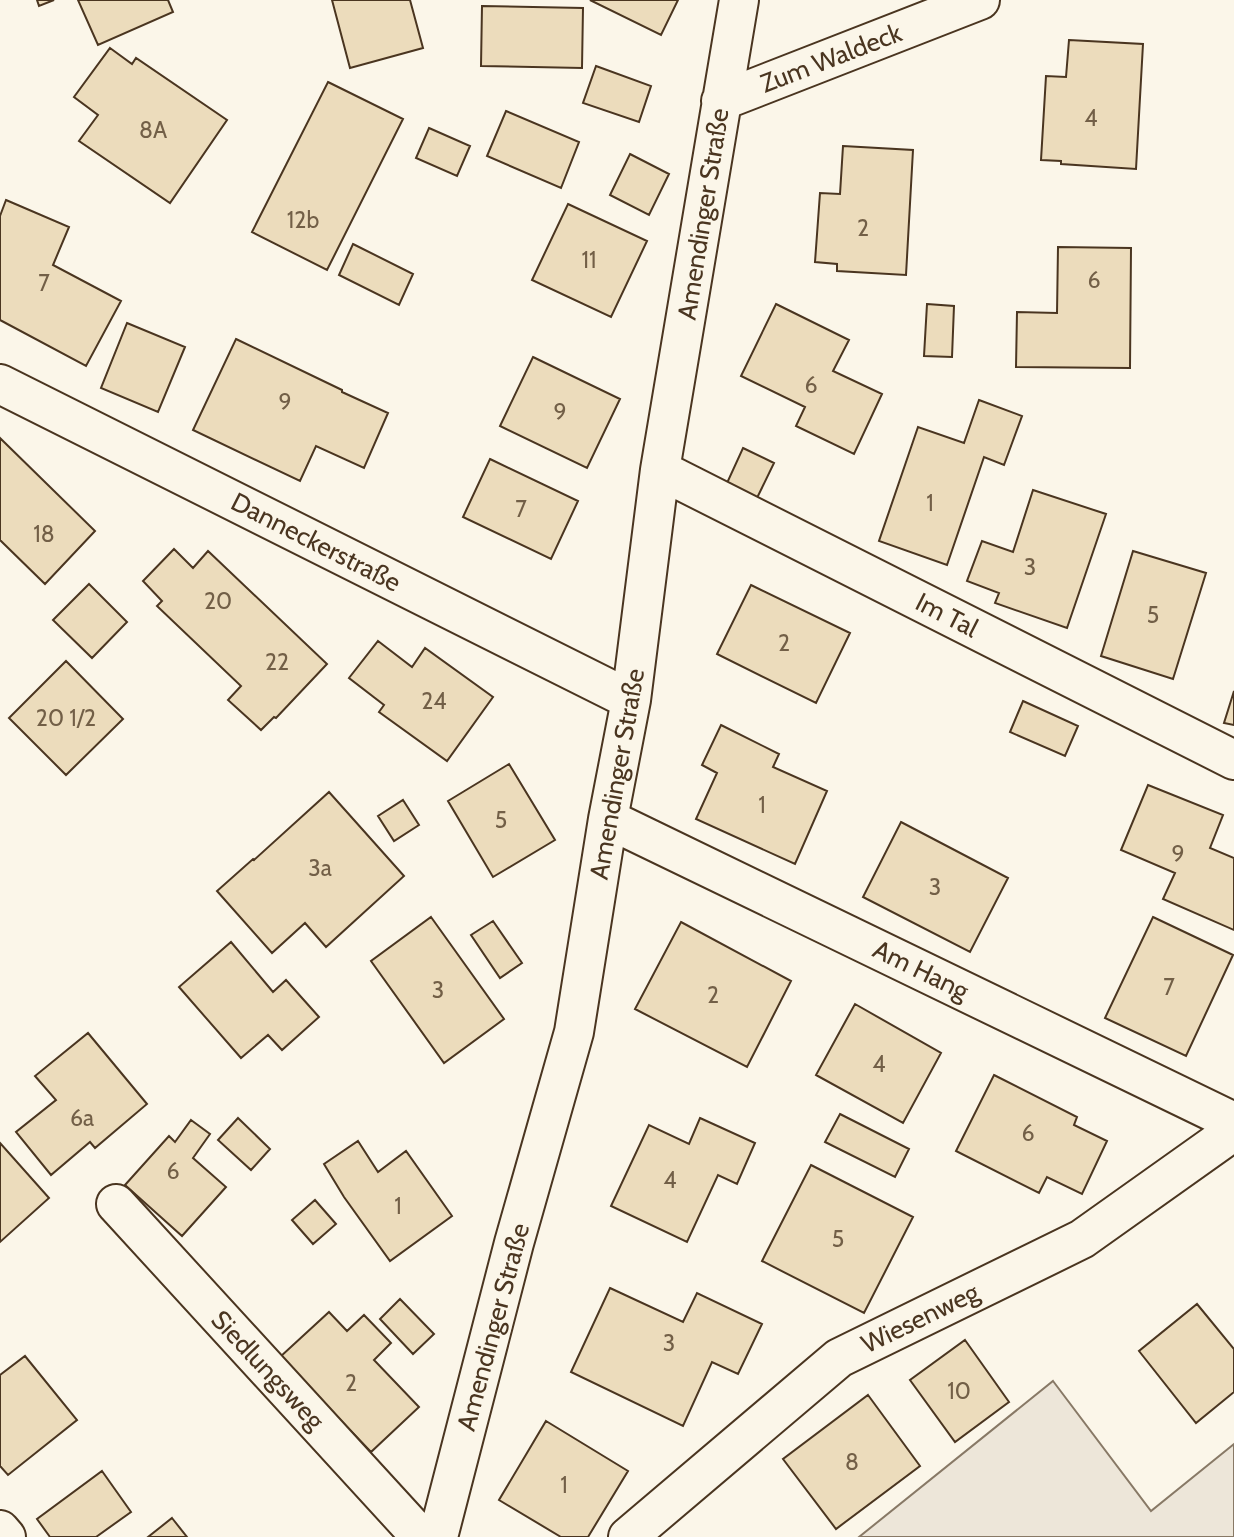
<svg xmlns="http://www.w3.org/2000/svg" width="1234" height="1537" viewBox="0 0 1234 1537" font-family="Cabin,sans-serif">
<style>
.green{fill:#ede6d9;stroke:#887966;stroke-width:2}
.building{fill:#ecdcbc;stroke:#4a3520;stroke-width:2}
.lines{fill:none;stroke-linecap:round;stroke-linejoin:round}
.minor-casing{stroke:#4a3520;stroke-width:42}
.minor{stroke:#fbf6e9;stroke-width:38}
.labels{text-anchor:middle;stroke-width:5;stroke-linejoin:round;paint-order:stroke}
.number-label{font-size:23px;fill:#725f47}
.street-label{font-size:26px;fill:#4a3520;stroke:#fbf6e9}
</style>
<rect width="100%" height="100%" fill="#fbf6e9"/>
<path class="green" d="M1053 1381 1151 1511 1234 1444V1537H859Z"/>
<path class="building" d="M37 0H54L39 6Z
M78 0H168L173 12 98 45Z
M332 0H410L423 48 350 68Z
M590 0H678L661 35Z
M482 6 583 8 582 68 481 66Z
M1069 40 1143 44 1136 169 1061 164V161L1041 160 1046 76 1066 77Z
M110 48 132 64 136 58 227 120 170 203 79 141 98 115 74 97Z
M596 66 651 86 639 122 583 103Z
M328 82 403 119 327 270 252 232Z
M506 111 579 142 561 188 487 156Z
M429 128 470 146 457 176 416 158Z
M843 146 913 150 906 275 837 271V264L815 262 820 193 840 194Z
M630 154 669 174 649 215 610 195Z
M6 200 69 227 53 265 121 301 86 366 0 320V216Z
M568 204 647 241 611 317 532 280Z
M353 244 413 274 399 305 339 275Z
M1058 247 1131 248 1130 368 1016 367 1017 312 1057 313Z
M776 304 849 340 833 371 882 394 854 454 796 426 805 407 741 376Z
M927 304 954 306 952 357 924 356Z
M127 323 185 347 158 412 101 388Z
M236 339 342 390V392L388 413 364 468 316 446 300 481 193 430Z
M533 357 620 399 587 468 500 426Z
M979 400 1022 416 1004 465 984 457 947 565 879 541 918 427 964 443Z
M0 438 95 531 45 584 0 540Z
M743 448 774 463 757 498 727 483Z
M490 459 578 501 551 559 463 517Z
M1033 490 1106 514 1067 628 995 603 999 593 967 581 982 541 1013 552Z
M174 549 193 568 208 551 327 664 276 718 274 717 261 730 228 700 241 686 157 606 162 601 143 581Z
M1133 551 1206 573 1173 679 1101 656Z
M89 584 127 622 92 658 53 620Z
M751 585 850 633 816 703 717 654Z
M378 641 412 667 425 648 493 697 447 761 379 712 384 705 349 678Z
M66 661 123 719 66 775 9 718Z
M1234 691V725L1224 723Z
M1023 701 1078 726 1065 756 1010 732Z
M721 725 779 754 773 767 827 791 795 864 696 819 717 773 702 765Z
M509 764 555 840 493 877 448 801Z
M1148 785 1223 815 1210 848 1234 858V930L1163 899 1175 873 1121 850Z
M329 792 404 876 326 947 305 923 272 953 217 891 253 859 254 860Z
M403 800 419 825 394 841 378 816Z
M901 822 1008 878 970 952 863 897Z
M431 917 504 1019 444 1063 371 961Z
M1153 917 1233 955 1186 1056 1105 1018Z
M493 921 522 963 500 978 471 935Z
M681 922 791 981 747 1067 635 1009Z
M231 942 273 992 286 980 319 1017 282 1050 268 1035 241 1058 179 987Z
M855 1004 941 1053 903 1123 816 1075Z
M88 1033 147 1104 95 1148 90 1142 51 1175 16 1132 56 1100 35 1076Z
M994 1075 1077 1117 1074 1125 1107 1141 1082 1194 1047 1177 1039 1193 956 1151Z
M840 1114 909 1149 895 1177 825 1142Z
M238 1118 270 1149 251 1170 218 1140Z
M700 1118 755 1143 737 1184 718 1175 687 1242 611 1206 649 1125 689 1144Z
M191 1120 210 1134 193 1158 226 1187 182 1236 125 1185 169 1136 175 1142Z
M358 1141 378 1172 406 1151 452 1216 390 1261 344 1197 324 1164Z
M0 1143 49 1198 0 1242Z
M811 1165 913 1217 864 1313 762 1261Z
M315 1200 336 1224 313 1244 292 1220Z
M610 1288 683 1322 697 1293 762 1324 738 1374 712 1362 683 1426 571 1372Z
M400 1299 434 1334 413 1354 380 1319Z
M1197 1304 1234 1349V1392L1196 1423 1139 1351Z
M329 1312 347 1331 364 1315 391 1343 374 1360 419 1407 371 1452 280 1357Z
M965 1340 1009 1402 955 1442 910 1380Z
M25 1356 77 1420 8 1475 0 1466V1375Z
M868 1395 920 1466 836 1529 783 1459Z
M546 1421 628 1471 588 1537H561L499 1500Z
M102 1471 131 1512 96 1537H50L37 1519Z
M172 1518 187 1537H148Z"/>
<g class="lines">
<defs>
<path id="minor" d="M721 101 980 0
M0 384 631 700
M660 470 1234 760
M608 819 1234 1122
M116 1204 421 1537
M0 1530 6 1537
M438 1537 514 1243 574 1032 608 819 631 700 660 470 739 0
M628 1537 839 1358 1082 1239 1234 1131"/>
</defs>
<use href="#minor" class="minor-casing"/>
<use href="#minor" class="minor"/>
</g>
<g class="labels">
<g class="number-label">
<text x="1091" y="126">4</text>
<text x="153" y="138">8A</text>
<text x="303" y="228">12b</text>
<text x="863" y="236">2</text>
<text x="589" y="268">11</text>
<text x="1094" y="288">6</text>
<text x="44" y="291">7</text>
<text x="811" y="393">6</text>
<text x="285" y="410">9</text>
<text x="560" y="420">9</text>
<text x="930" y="511">1</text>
<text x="521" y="517">7</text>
<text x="44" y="542">18</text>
<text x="1030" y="575">3</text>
<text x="218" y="609">20</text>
<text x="1153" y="623">5</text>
<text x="784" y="651">2</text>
<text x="277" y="670">22</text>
<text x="434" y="709">24</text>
<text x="66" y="726">20 1/2</text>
<text x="762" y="813">1</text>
<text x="501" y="828">5</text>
<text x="1178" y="862">9</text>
<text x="320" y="876">3a</text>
<text x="935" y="895">3</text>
<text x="1169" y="995">7</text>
<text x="438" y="998">3</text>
<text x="713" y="1003">2</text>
<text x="879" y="1072">4</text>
<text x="82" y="1126">6a</text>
<text x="1028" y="1141">6</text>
<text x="173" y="1179">6</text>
<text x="670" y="1188">4</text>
<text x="398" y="1214">1</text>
<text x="838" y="1247">5</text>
<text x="669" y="1351">3</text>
<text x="351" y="1391">2</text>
<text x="959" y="1399">10</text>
<text x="852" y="1470">8</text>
<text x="564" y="1493">1</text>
</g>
<g class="street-label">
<text transform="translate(831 58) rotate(-21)" y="9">Zum Waldeck</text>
<text transform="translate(703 214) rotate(-81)" y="9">Amendinger Straße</text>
<text transform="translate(316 542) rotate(27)" y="9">Danneckerstraße</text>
<text transform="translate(947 615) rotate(27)" y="9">Im Tal</text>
<text transform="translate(617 774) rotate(-80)" y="9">Amendinger Straße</text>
<text transform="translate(921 970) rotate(26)" y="9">Am Hang</text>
<text transform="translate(920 1318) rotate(-26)" y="9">Wiesenweg</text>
<text transform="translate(493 1327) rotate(-75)" y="9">Amendinger Straße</text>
<text transform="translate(268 1370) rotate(47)" y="9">Siedlungsweg</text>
</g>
</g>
</svg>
